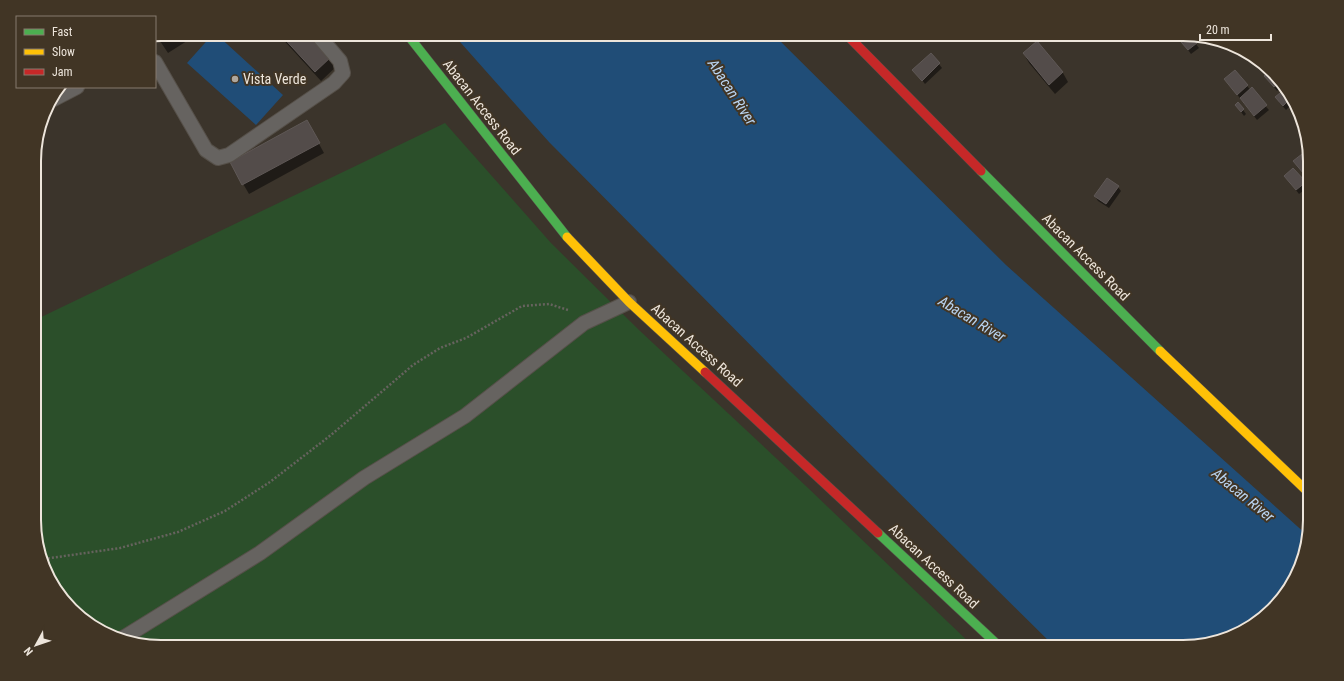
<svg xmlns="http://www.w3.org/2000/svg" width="1344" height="681" viewBox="0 0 1344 681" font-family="'Roboto Condensed',sans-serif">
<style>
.green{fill:#2b4f2a}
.water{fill:#204d77}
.shadow{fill:#0007}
.building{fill:#534c4a;stroke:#5f5856}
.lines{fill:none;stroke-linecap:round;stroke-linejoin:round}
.lane-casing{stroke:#565049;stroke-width:16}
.fast-casing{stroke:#565049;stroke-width:10}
.slow-casing{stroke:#565049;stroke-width:10}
.jam-casing{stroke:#565049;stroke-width:10}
.path{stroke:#66635e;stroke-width:2.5;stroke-dasharray:2 2;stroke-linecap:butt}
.lane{stroke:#666360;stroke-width:14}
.fast{stroke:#4caf50;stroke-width:9}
.slow{stroke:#ffc107;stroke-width:9}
.jam{stroke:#c62828;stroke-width:9}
.poi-dot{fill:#afa79d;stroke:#413525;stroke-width:1.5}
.labels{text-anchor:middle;stroke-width:4;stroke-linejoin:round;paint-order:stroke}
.poi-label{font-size:14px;fill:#ede5db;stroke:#413525;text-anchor:start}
.street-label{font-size:14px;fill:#ede5db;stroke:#413525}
.water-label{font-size:15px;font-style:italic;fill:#b9d4f1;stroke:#413525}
.rim{fill:none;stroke:#ede5db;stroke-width:2}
</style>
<rect width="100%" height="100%" fill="#3b342b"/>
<path class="green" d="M445 123 551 243 639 330 807 487 974 647H161L105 634 60 597 35 537V320Z"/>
<path class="water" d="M213 34H216L283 95 256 125 187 63Z
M453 34H773L1006 265 1307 535 1297 576 1254 625 1191 647H1055L788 383 549 142Z"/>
<path class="shadow" d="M161 34H198L168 53 156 35Z
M278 34H310L337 66 321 81Z
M1176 34 1190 36 1199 48 1191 54Z
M1037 42 1063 73 1068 82 1055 94 1029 63 1024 54Z
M931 54 942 68 925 84 914 70Z
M1270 72 1282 87 1277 91 1265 76Z
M1225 79 1247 86 1269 110 1257 120Z
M1285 90 1292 104 1286 110 1279 102Z
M1238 103 1246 114 1244 116 1236 105Z
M307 122 324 153 249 194 231 163Z
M1293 169 1307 188 1299 194 1288 180Z
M1118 187 1121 191 1109 208 1098 201 1095 196Z"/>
<path class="building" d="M280 34H312L332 56 315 72Z
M1174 34 1191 36 1197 43 1188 50Z
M1037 41 1063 72 1049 85 1023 53Z
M931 53 940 63 922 81 912 70Z
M1235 70 1248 85 1237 95 1224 79Z
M1269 71 1280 82 1274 87 1264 76Z
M1252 87 1267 105 1254 116 1240 98Z
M1285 89 1290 99 1283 106 1275 97Z
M1238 102 1244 109 1241 112 1235 105Z
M307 120 320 143 242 185 230 162Z
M1302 154 1309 162V180L1293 161Z
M1293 168 1306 182 1296 190 1284 176Z
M1107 178 1119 186 1106 204 1094 196Z"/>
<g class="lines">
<defs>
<path id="lane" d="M155 62 206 150 218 158 229 155 334 83 343 73 340 61 317 34
M50 101 77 87
M123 638 260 553 364 478 465 416 584 323 629 302"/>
<path id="fast" d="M407 34 567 237
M981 171 1160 351
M878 533 1000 647"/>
<path id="slow" d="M567 237 629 302 705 372
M1160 351 1310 494"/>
<path id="jam" d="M846 34 981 171
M705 372 878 533"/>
</defs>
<use href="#lane" class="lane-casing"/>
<use href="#fast" class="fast-casing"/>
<use href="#slow" class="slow-casing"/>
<use href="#jam" class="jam-casing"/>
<path class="path" d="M44 559 120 548 178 532 225 511 270 482 331 435 413 365 440 348 466 338 522 306 549 304 568 310"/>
<use href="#lane" class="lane"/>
<use href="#fast" class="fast"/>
<use href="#slow" class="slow"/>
<use href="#jam" class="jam"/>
</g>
<circle class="poi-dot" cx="235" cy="79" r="4"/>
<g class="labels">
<g class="poi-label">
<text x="243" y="84">Vista Verde</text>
</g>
<g class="street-label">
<text transform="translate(482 107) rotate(52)" y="5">Abacan Access Road</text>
<text transform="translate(1086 257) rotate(45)" y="5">Abacan Access Road</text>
<text transform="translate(697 345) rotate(42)" y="5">Abacan Access Road</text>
<text transform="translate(934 566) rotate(43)" y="5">Abacan Access Road</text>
</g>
<g class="water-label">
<text transform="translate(732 92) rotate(57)" y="5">Abacan River</text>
<text transform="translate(972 319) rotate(31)" y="5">Abacan River</text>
<text transform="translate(1243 495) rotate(39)" y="5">Abacan River</text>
</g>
</g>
<path d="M0 0H1344V681H0ZM161 41H1183A120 120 0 0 1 1303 161V520A120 120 0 0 1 1183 640H161A120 120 0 0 1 41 520V161A120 120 0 0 1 161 41Z" fill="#413525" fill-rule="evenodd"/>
<path class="rim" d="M161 41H1183A120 120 0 0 1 1303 161V520A120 120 0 0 1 1183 640H161A120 120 0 0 1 41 520V161A120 120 0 0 1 161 41Z"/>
<rect x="16" y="16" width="140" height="72" fill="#413525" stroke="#867b6e"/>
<rect x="24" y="29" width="20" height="6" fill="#4caf50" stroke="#867b6e"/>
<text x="52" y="36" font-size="12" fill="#ede5db">Fast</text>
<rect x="24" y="49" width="20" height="6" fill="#ffc107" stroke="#867b6e"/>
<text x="52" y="56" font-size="12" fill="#ede5db">Slow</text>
<rect x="24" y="69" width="20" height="6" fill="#c62828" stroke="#867b6e"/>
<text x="52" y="76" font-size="12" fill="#ede5db">Jam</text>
<g transform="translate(36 645) rotate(230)" stroke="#413525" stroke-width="3" paint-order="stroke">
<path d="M0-3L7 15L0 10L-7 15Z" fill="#ede5db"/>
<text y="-6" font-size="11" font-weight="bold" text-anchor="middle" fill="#ede5db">N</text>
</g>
<path d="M1200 34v6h71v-6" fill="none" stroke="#ede5db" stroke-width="2"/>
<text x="1206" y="34" font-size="12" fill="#ede5db" stroke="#413525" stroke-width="3" paint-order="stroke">20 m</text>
</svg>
